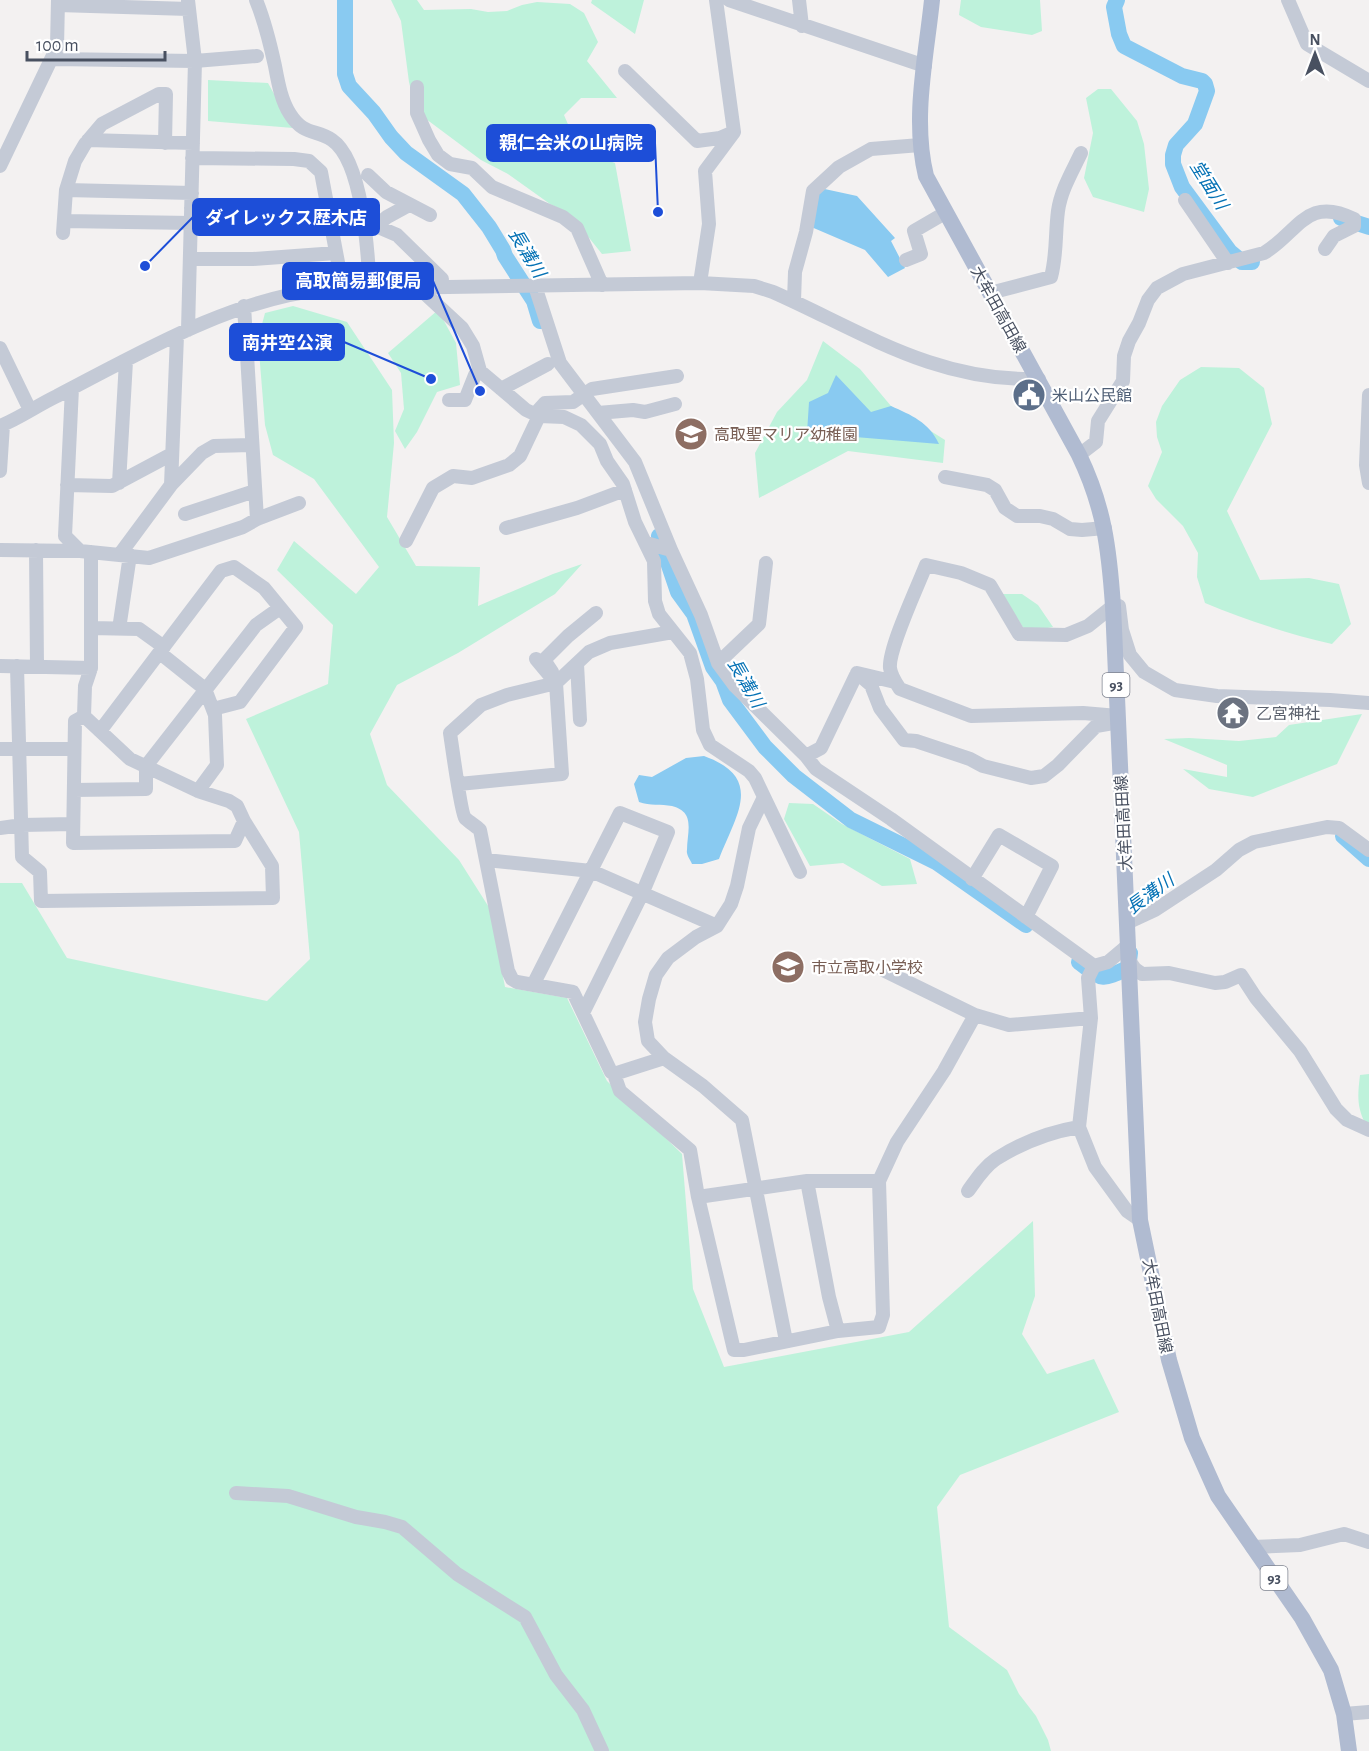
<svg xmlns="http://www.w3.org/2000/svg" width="1369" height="1751" viewBox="0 0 1369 1751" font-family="'Alegreya Sans','Noto Sans JP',sans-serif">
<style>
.green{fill:#bef2db}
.water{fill:#89caf1}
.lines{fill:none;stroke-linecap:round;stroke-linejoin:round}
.river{stroke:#89caf1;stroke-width:16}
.minor{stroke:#c4cad6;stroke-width:14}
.major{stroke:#b0bbd1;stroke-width:16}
.labels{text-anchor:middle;stroke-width:4.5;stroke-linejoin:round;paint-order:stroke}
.shield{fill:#fff;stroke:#7f8490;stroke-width:1.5}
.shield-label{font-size:15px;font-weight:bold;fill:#485060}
.street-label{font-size:16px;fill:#485060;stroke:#fff}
.service-label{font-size:16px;fill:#4e5e75;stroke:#fff;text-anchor:start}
.education-label{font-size:16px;fill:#785e54;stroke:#fff;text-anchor:start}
.worship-label{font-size:16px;fill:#5b616d;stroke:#fff;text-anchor:start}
.water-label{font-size:18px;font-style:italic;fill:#0572b5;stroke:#fff}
.leader{fill:none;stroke:#1d4ed8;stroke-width:2}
.callout-dot{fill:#1d4ed8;stroke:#fff;stroke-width:2}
.callout{fill:#1d4ed8;stroke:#1d4ed8;stroke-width:2}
.callout-label{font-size:18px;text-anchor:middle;font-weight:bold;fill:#fff}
</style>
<rect width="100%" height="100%" fill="#f3f1f1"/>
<path class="green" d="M391 0H417L424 10 471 9 488 12 507 11 522 5 537 2 570 4 584 13 598 42 587 61 617 98H581L564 115 579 150 615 163 631 251 602 254 570 214 550 204 508 174 481 160 422 116 412 94 409 82 401 21Z
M592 0H644L635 34 591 3Z
M961 0H1040L1042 31 1032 35 981 27 959 15Z
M208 80 268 83 293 128 208 121Z
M1098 89H1111L1137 121 1144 144 1149 189 1144 212 1093 197 1084 178 1093 133 1086 98Z
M293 306 347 322 392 390 394 443 387 517 416 566 480 567 478 606 553 574 582 564 555 594 458 653 397 685 370 734 387 785 459 860 490 909 505 987 567 998 607 1081 682 1154 693 1289 724 1367 909 1332 1033 1221 1035 1296 1022 1334 1047 1374 1094 1359 1119 1412 960 1475 937 1507 949 1627 1007 1670 1019 1694 1036 1716 1048 1740 1051 1751H0V883H22L67 958 267 1001 310 959 299 832 246 719 328 684 333 625 277 570 294 541 356 594 379 567 314 479 273 455 265 425 258 339 265 313Z
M438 310 456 343 460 385 437 392 417 432 405 449 395 431 404 409 401 373 388 353Z
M823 341 860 369 891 406 945 440 943 463 848 451 759 498 755 453 777 412 807 380Z
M1201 367 1239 368 1264 388 1272 424 1227 511 1260 580 1309 578 1339 584 1351 624 1332 644C1288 634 1246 620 1205 603L1197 577 1198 553 1183 526 1156 499 1148 486 1162 452 1157 437 1156 422 1162 406 1180 380Z
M1002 594H1022L1038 605 1053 627 1026 632Z
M1362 714 1337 764 1253 797 1209 789 1183 769 1227 777V765L1164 739 1189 738 1239 741 1276 737 1289 725Z
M789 803 813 804 842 824 910 859 917 884 882 886 843 863 810 866 784 819Z
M1369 1074V1131C1357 1109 1357 1100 1360 1075Z"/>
<path class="water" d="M820 188 857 196 895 238 891 241 905 268 888 277 865 250 809 226Z
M836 375 871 412 891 406C911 415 929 422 939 444L807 433 809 402 828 393Z
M704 756C765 778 736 815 719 859L702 864H692C690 859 686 855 687 850 687 832 696 812 672 806 661 804 650 806 639 802L634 784 639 775 652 777 686 758Z"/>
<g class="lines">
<path class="river" d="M345 0V74L349 86 374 113 391 137 406 153 463 194 489 227 503 250 505 256 534 301 540 321
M1117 0 1114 7 1119 34 1124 46 1182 76 1202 81 1205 84 1207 91 1195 124 1176 145 1173 155V164L1182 187 1230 252 1242 262H1252
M1341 218 1369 227
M659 536 678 592 694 614 713 667 723 681 730 700 765 747 794 776 851 820 936 862 1026 925
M1343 836 1369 859
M1079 962C1103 980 1100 981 1128 968L1130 953"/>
<path class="minor" d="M188 0 195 61 188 330
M256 0C265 22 270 43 275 66 278 82 281 100 290 114 304 136 316 129 332 140 363 161 368 254 370 289
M729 0 925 66
M799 0 802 26
M1288 0 1307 44 1369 81
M58 5 189 9
M53 59 195 61 257 56
M625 71 697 141 720 138 734 132
M417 87V113L429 140 438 155 450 164 472 168 492 187 563 217 577 228 602 285
M88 140 193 143
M192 158 294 159 309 161 321 172 343 289
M0 166 57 47 58 0
M368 175 386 192 430 215
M66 190 192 193
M1185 200 1228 263
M191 208 268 210 327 204
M368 208 376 226 397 235 442 279
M64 221 191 223
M376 226 387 217 409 205
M63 233 66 190 75 161 85 144 102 124 159 94H166L165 143
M190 259H253L336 253
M906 260 921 254 914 231 945 213
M700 283 709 224 705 171 734 132 716 0
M535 286 560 363 635 462 671 550
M419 288 462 328 473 346 480 371 526 410 539 416 564 417 581 425 600 444 607 461 623 484 635 522 654 561 655 601 659 614 690 653 697 679 703 730 710 745 749 771 755 778 800 872
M990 293 1051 277C1057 255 1055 234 1058 211 1061 190 1072 172 1081 153
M794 301 795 272 806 232 813 191 839 167 871 149 920 145
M244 306 257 519
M0 348 30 410
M72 388 65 536 80 551
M501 389 548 364
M1369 395 1366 465 1369 483
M449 400H465L475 375 480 371
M598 413 633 410 645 412 675 404
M535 414 545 403 573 402 592 389 677 376
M0 426C20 418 38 405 57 396 142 352 229 300 325 289L700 283 754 286 773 292C863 332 935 382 1039 379
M1079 455 1096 442 1098 421 1123 381 1124 356 1129 341 1139 323 1148 300 1157 288 1183 274 1264 253C1298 233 1306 195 1354 219V226L1334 236 1325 249
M0 471 3 425
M945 477 987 485 995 490 1005 508 1017 516H1040L1053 519 1070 529 1082 530 1105 528
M119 483 126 361
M67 485 112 486 172 454
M171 485 202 453 214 446 251 445
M185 514 255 491
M506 528 577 508 625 490
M406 541 433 488 453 476 472 478 509 465 520 456 539 416
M646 543 671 550 701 615 718 663 735 686 806 756 816 769 891 819 1094 966
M0 550 80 551 149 558 243 527 257 519 299 503
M36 550 37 667
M120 554 171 485 177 336
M91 628 139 629 164 647
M119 629 130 555
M673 632 610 643 589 652 556 683 507 695 481 705 450 733C452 746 461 813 465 818 469 822 476 826 480 830L508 971 512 979 517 982 573 992 611 1072 614 1074 620 1091 690 1150 698 1197 734 1350H744L838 1331 879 1327 883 1315 879 1181 897 1142 944 1071 975 1015
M160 653 205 689 215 715 217 765 198 791
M718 663 759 624 766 563
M577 664 580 720
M0 666 91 668
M17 666 22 857 40 872 41 901 273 898 272 866 244 821 237 806 229 801 198 791 130 759 84 716 85 686 91 668V552
M552 672 544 660 568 636 596 613
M857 673 871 685 880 708 904 740 916 741 970 759 983 766 1031 778 1044 776 1058 765 1096 726 1119 722
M84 716 75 721 73 843 235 841 244 821
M1118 716 1083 713 971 716 900 689C896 683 891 676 890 668 888 649 918 586 926 565L961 573 990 585 1019 634 1066 635 1088 626 1113 606H1119L1122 630 1130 655 1144 672 1175 690 1217 696 1330 700 1369 703
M100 731 221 571 234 567 264 588 296 627 240 702 213 709
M0 749H74
M806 756 821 748 857 673 895 682
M459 784 562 774 556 683 536 659
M74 790 146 789V766L256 625 280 608
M764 797 749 828 737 886 731 904 717 926 696 937 668 958 656 975 649 999 645 1022 648 1041 664 1058 703 1086 742 1120 786 1341
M0 828 22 825 73 824
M486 860 591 871 717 926
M972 879 999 835 1052 866 1026 917
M1127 923 1155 910 1216 870 1239 850 1254 842 1327 827 1339 828 1369 850
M1128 959 1135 969 1142 974 1169 973 1215 983 1225 982 1241 975 1256 998 1300 1051 1336 1109 1347 1120 1369 1130
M1094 966 1088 978 1091 1018 1079 1127 1095 1167 1127 1211 1140 1220
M1094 966 1108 962 1127 946
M883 970 975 1015 1009 1025 1091 1018
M533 985 620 813 668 832 642 894 583 1013
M614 1074 664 1058
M807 1181 829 1297 838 1331
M968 1191C976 1180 984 1167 996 1159 1021 1143 1050 1132 1079 1127
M698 1197 807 1181H879
M236 1493 288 1496 356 1517 385 1522 402 1527 457 1574 525 1617 556 1675 583 1710 602 1751
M1252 1547 1300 1545 1344 1534 1369 1542
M1344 1714 1369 1712"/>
<path class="major" d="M932 0C926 58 912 119 926 176L1079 455C1104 507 1109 548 1113 606L1140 1220 1169 1360 1192 1438 1218 1496 1302 1618 1331 1670 1344 1714 1349 1751"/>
</g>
<defs>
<symbol id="civic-disc" viewBox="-11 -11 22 22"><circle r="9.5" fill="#5c6f8a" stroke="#fff"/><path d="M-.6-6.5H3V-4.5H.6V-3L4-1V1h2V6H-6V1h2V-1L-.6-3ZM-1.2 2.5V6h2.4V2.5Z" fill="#fff"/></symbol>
<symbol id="school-disc" viewBox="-11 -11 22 22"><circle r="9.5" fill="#8d6e63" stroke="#fff"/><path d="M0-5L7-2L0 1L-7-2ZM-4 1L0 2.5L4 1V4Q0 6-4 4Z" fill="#fff"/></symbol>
<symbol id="temple-disc" viewBox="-11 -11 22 22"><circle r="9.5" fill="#6b7280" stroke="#fff"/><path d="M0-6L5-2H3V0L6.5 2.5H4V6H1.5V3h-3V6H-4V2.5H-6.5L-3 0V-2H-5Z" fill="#fff"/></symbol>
</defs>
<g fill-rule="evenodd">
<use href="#civic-disc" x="1010" y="376" width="38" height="38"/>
<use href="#school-disc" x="672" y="415" width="38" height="38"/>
<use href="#temple-disc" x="1214" y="694" width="38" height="38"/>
<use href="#school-disc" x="769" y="948" width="38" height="38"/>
</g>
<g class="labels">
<g class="shield">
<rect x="1102.5" y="673" width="27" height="24" rx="4.5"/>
<rect x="1260.5" y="1566" width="27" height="24" rx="4.5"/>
</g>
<g class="shield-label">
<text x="1116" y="690">93</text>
<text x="1274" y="1583">93</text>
</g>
<g class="street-label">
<text transform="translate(999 309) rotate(61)" y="6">大牟田高田線</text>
<text transform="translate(1123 823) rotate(-93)" y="6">大牟田高田線</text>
<text transform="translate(1158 1306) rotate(79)" y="6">大牟田高田線</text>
</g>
<g class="service-label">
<text x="1052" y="401">米山公民館</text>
</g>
<g class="education-label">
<text x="714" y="440">高取聖マリア幼稚園</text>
<text x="811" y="973">市立高取小学校</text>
</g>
<g class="worship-label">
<text x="1256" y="719">乙宮神社</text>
</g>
<g class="water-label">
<text transform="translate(1209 185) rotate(58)" y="6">堂面川</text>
<text transform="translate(527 253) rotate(59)" y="6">長溝川</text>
<text transform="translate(746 683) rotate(60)" y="6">長溝川</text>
<text transform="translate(1150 894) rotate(-36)" y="6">長溝川</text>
</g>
</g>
<path class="leader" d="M658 212L655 143M145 266L193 217M480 391L433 281M431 379L344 342"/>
<g class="callout-dot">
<circle cx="658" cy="212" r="6"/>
<circle cx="145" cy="266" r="6"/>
<circle cx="480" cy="391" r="6"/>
<circle cx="431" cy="379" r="6"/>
</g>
<g class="callout">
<rect x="487" y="125" width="168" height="36" rx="6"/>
<rect x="193" y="199" width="186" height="36" rx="6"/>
<rect x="283" y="263" width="150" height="36" rx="6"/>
<rect x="230" y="324" width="114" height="36" rx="6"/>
</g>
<g class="callout-label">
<text x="571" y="149">親仁会米の山病院</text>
<text x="286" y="224">ダイレックス歴木店</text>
<text x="358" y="287">高取簡易郵便局</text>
<text x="287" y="349">南井空公演</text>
</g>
<g transform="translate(1315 54)" stroke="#ffffff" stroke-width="4.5" paint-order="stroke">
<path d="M0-4.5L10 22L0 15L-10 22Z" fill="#485060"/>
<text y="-9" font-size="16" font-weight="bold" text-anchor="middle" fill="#485060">N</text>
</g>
<path d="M27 51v9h138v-9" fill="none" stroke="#485060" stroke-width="3"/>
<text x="36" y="51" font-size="18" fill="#485060" stroke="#ffffff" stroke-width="4.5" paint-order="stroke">100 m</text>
</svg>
